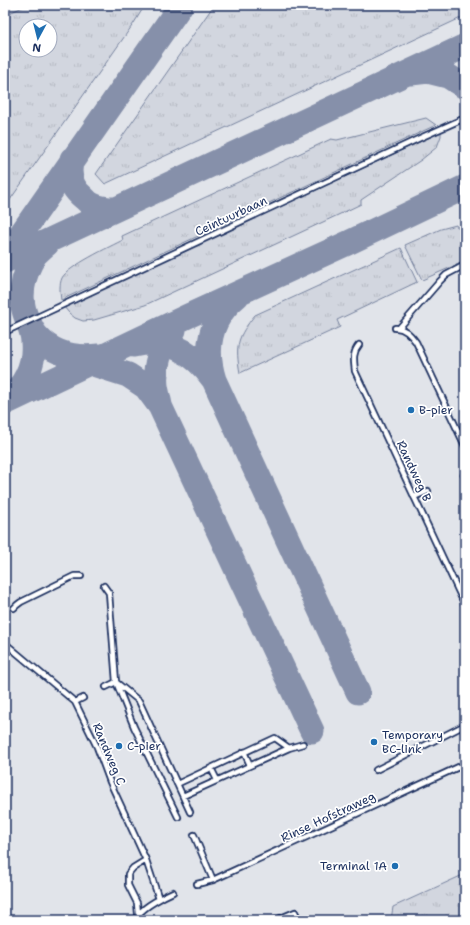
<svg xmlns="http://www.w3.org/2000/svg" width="470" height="925" viewBox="0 0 470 925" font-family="'Shantell Sans',sans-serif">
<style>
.built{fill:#e1e4ea;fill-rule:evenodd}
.grass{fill:url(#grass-tufts);stroke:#76829e;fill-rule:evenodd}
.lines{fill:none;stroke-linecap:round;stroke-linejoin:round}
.taxiway{stroke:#8690aa;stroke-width:25}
.lane-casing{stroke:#1b2f5e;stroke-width:8}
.lane{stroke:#fff;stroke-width:4.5}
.poi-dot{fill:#1f6fb2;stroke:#fff;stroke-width:1.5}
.labels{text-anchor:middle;stroke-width:3.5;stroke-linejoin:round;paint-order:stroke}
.street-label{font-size:12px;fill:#1b2f5e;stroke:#fff}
.poi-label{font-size:12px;fill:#1b2f5e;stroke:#fff;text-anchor:start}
</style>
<defs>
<pattern id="grass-tufts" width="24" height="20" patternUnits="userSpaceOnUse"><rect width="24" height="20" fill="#d2d6df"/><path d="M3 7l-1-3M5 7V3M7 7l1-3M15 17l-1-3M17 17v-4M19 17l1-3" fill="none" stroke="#b4b8c2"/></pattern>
</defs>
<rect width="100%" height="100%" fill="#f1f2f5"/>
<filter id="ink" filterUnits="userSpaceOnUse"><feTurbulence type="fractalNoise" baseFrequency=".025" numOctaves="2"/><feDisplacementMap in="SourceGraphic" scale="8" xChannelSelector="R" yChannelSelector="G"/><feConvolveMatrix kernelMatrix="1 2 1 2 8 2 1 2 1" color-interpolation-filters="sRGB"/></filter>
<g filter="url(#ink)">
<path class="built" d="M5 5H465V874L393 907 391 920H5ZM26 26H50V50H26Z"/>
<path class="grass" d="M27 5H145L134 23 5 207V15ZM26 26H50V50H26Z
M214 5H465V16L105 184 96 174Z
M426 118 436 125 61 300C60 292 59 285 62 278 67 267 111 246 123 240L122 236 331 139 337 140Z
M441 132V136L437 147 421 160 361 200V204L338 215 145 305 94 320 83 321 75 318 69 313 64 307Z
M456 225 457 227H465V261L422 280 405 245 441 229Z
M401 248 417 282 337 320 340 327 240 373C235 346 237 337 255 315Z
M465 874V920H391L393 907Z"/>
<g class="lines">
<path class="taxiway" d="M411 73 428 71 448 76 465 87
M72 159C67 175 71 188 84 198 86 200 89 203 91 204 98 208 108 209 116 209
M5 252 19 237 181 5
M5 261 465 46
M237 296C210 318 204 348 214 380L358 692
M29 322C31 327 33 332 37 336 53 354 75 359 99 356
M133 345C168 337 194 352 214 380
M81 360 128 375 146 387 160 406 312 731
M9 399C25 384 35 364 33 342 33 329 25 318 23 306 20 290 24 276 31 262 33 259 34 256 36 254 39 251 43 247 47 244
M5 403 188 316 350 242 465 187
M160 405C159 399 157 393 156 386 154 367 160 345 174 330"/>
<defs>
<path id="lane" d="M400 327 440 281 446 275 465 265
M395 328C404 327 411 335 416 342L465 446
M5 332 420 138 465 118
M359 345C352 353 354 361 355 371L465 605
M464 475 465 474
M414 497 428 491
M104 586 109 593 116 682 134 727 178 817
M14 608 17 605 21 602 74 576H81
M5 642 6 644 75 702 97 747 110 782 146 860 159 899
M117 683 139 701 190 812
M106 687 116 682
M75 702 83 698
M289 748 303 744
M244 752 250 765
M211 768 217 780
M376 770 465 725
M177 784 275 738 289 748 183 796
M194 835 213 880
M197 884 213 880 465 764
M138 914 137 903 128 885V874L133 868 146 860
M137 920C137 918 138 915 139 914 145 906 164 896 173 892
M276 920 295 912 299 920"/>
</defs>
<use href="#lane" class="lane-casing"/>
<use href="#lane" class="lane"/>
</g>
</g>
<g class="poi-dot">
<circle cx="411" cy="410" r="4"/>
<circle cx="374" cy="742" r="4"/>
<circle cx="119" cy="746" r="4"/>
<circle cx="395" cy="866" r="4"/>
</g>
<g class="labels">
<g class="street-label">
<text transform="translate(231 216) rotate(-25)" y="4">Ceintuurbaan</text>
<text transform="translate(414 471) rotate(65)" y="4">Randweg B</text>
<text transform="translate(109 754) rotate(67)" y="4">Randweg C</text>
<text transform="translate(328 817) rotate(-25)" y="4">Rinse Hofstraweg</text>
</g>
<g class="poi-label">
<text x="419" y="414">B-pier</text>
<text x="382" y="739">Temporary<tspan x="382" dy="14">BC-link</tspan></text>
<text x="127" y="750">C-pier</text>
<text x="387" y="870" text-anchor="end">Terminal 1A</text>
</g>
</g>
<rect width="470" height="925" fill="none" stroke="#fff" stroke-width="20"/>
<rect x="10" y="10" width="450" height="905" fill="none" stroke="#1b2f5e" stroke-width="1.5" filter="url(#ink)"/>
<g transform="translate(38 38) rotate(187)"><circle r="19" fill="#ffffff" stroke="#a4acbf"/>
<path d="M0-3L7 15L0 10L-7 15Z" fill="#1f6fb2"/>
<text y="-6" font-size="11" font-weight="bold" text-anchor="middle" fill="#1b2f5e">N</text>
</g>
</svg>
